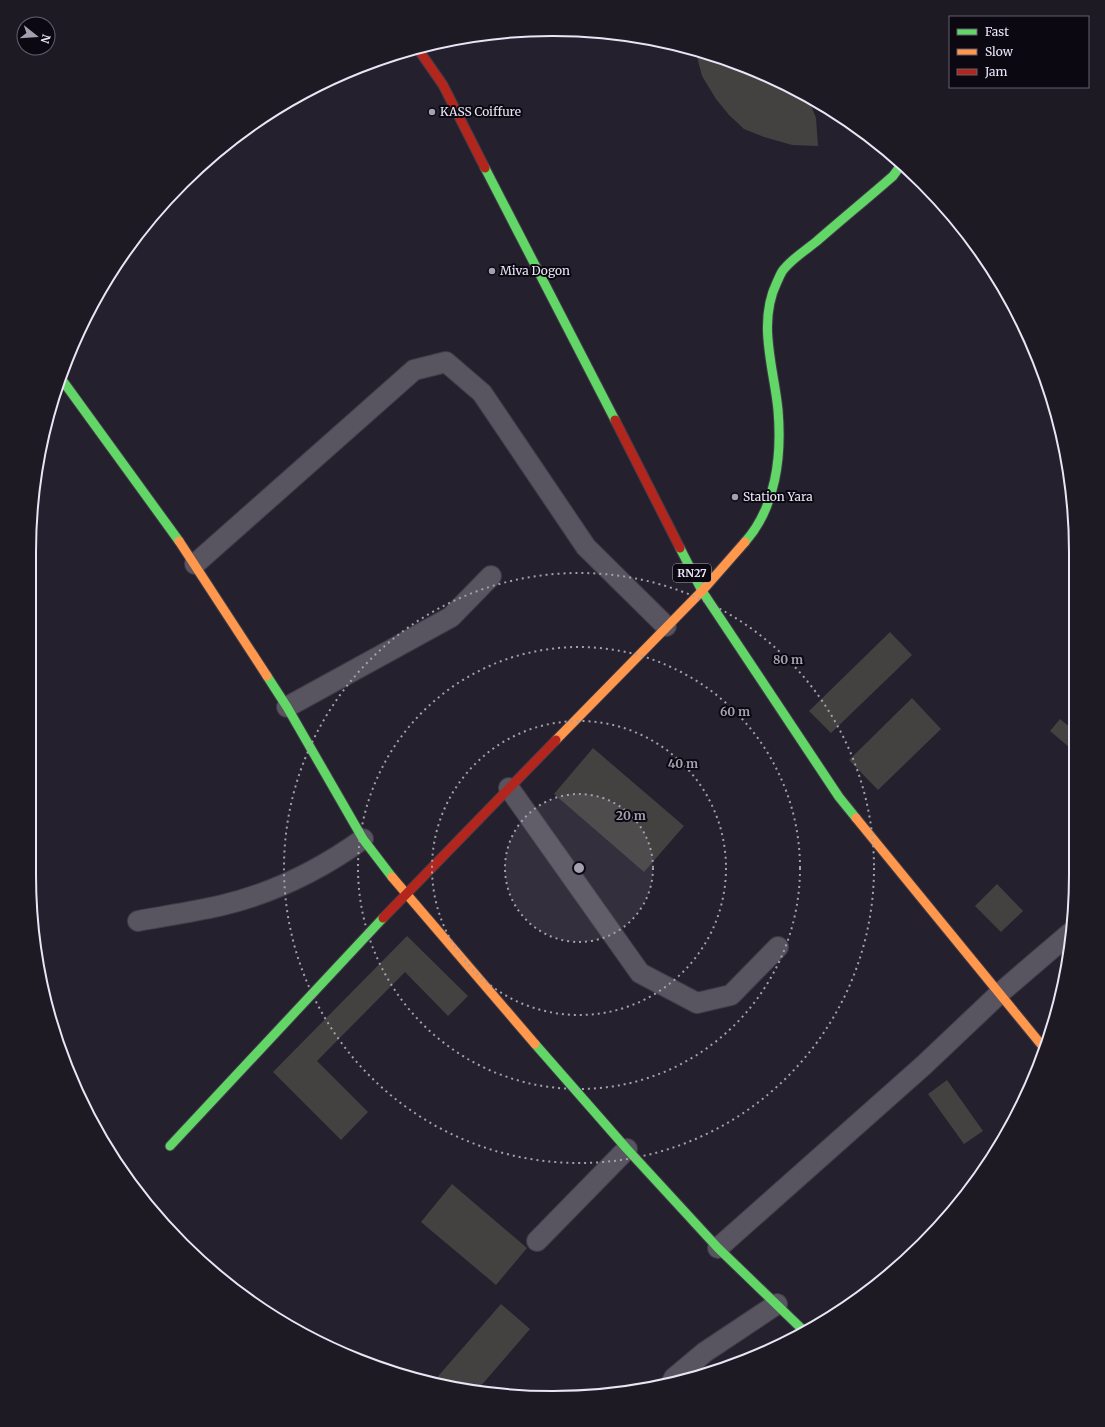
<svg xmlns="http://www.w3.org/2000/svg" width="1105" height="1427" viewBox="0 0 1105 1427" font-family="Merriweather,serif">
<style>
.building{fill:#444141}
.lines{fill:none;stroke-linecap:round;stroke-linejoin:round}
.street-casing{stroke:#403c48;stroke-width:22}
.fast-casing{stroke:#403c48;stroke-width:11}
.slow-casing{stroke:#403c48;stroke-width:11}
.jam-casing{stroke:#403c48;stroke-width:11}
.street{stroke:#585560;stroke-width:20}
.fast{stroke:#63d668;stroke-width:9}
.slow{stroke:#ff974d;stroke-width:9}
.jam{stroke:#b3261e;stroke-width:9}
.ring{fill:none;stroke:#a4a0af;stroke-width:2;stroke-dasharray:2 4}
.poi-dot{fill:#a4a0af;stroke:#0b0812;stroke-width:1.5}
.labels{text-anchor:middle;stroke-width:4;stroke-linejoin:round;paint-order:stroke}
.shield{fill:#0b0812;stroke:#a6a3b1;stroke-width:1}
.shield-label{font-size:11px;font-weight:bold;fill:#e9e5f5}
.poi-label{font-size:12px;fill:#e9e5f5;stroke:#0b0812;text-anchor:start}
.rim{fill:none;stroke:#e9e5f5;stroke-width:2}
.centre{fill:#a4a0af;stroke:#0b0812;stroke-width:2}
.ring-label{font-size:12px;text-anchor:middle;font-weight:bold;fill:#a4a0af;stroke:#0b0812;stroke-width:4;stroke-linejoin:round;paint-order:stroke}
</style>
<rect width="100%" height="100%" fill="#24202d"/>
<path class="building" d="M695 49 784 83 808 98 816 118 818 146 792 145 764 137 744 129 729 115 716 99 702 76Z
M890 632 912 655 831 733 809 711Z
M912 698 941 729 878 790 849 760Z
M1060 719 1076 732V753L1050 731Z
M593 748 684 826 644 872 554 794Z
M997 884 1023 911 1001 932 975 906Z
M407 936 468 996 448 1016 405 972 317 1061 368 1112 341 1140 273 1072Z
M947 1080 983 1131 964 1144 928 1094Z
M452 1184 527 1248 496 1285 421 1222Z
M501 1304 530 1329 479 1388 433 1382Z"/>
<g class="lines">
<defs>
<path id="street" d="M195 564 414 370 446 362 482 393 586 547 666 626
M287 707 451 617 491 576
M509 788 640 973 697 1003 731 995 778 947
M138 921C165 916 192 912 219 906 271 894 320 870 363 839
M537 1241 627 1149
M718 1248 924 1065 1000 993 1070 933
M672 1382 674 1378 705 1352 777 1304"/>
<path id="fast" d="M485 168 615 420
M60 377 179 541
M745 542C776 507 782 456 778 410 774 368 757 323 777 282 779 278 781 272 784 269 793 258 806 250 817 241 842 219 868 198 893 176L901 165
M680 548 702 591 839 797 856 818
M267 676 287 707 363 839 392 877
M535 1044 627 1149 718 1248 805 1332
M170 1146 383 918"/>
<path id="slow" d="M179 541 267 676
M556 740 702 591 745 542
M856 818 1044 1048
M392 877 535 1044"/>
<path id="jam" d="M418 49 443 85 485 168
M615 420 680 548
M383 918 556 740"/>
</defs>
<use href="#street" class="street-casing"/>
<use href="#fast" class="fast-casing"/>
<use href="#slow" class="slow-casing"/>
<use href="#jam" class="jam-casing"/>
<use href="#street" class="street"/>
<use href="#fast" class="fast"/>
<use href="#slow" class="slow"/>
<use href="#jam" class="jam"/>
</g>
<circle cx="579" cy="868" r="74" fill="#a4a0af" fill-opacity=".12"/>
<g class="ring">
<circle cx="579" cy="868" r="74"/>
<circle cx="579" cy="868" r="147"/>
<circle cx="579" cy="868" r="221"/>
<circle cx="579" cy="868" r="295"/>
</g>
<g class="poi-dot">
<circle cx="432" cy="112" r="4"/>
<circle cx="492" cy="271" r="4"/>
<circle cx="735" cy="497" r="4"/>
</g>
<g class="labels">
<rect class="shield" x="673" y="564" width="38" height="18" rx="3"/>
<g class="shield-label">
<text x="692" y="577">RN27</text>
</g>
<g class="poi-label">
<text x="440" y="116">KASS Coiffure</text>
<text x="500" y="275">Miva Dogon</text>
<text x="743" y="501">Station Yara</text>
</g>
</g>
<path d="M0 0H1105V1427H0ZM552 36H553A516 516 0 0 1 1069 552V875A516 516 0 0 1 553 1391H552A516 516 0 0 1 36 875V552A516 516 0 0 1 552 36Z" fill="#1d1a24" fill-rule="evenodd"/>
<path class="rim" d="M552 36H553A516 516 0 0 1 1069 552V875A516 516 0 0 1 553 1391H552A516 516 0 0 1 36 875V552A516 516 0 0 1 552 36Z"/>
<circle cx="579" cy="868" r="6" class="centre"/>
<g class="ring-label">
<text x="788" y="664">80 m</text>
<text x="735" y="716">60 m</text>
<text x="683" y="768">40 m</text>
<text x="631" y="820">20 m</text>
</g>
<rect x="949" y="16" width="140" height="72" fill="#0b0812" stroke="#64606d"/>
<rect x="957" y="29" width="20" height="6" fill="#63d668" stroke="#64606d"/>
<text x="985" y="36" font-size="12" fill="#e9e5f5">Fast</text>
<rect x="957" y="49" width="20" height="6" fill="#ff974d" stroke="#64606d"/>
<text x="985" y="56" font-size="12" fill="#e9e5f5">Slow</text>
<rect x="957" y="69" width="20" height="6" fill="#b3261e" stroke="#64606d"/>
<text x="985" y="76" font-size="12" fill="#e9e5f5">Jam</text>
<g transform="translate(36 36) rotate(107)"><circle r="19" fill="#0b0812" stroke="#64606d"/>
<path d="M0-3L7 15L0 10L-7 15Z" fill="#a4a0af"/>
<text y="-6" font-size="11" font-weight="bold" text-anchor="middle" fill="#e9e5f5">N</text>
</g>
</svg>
